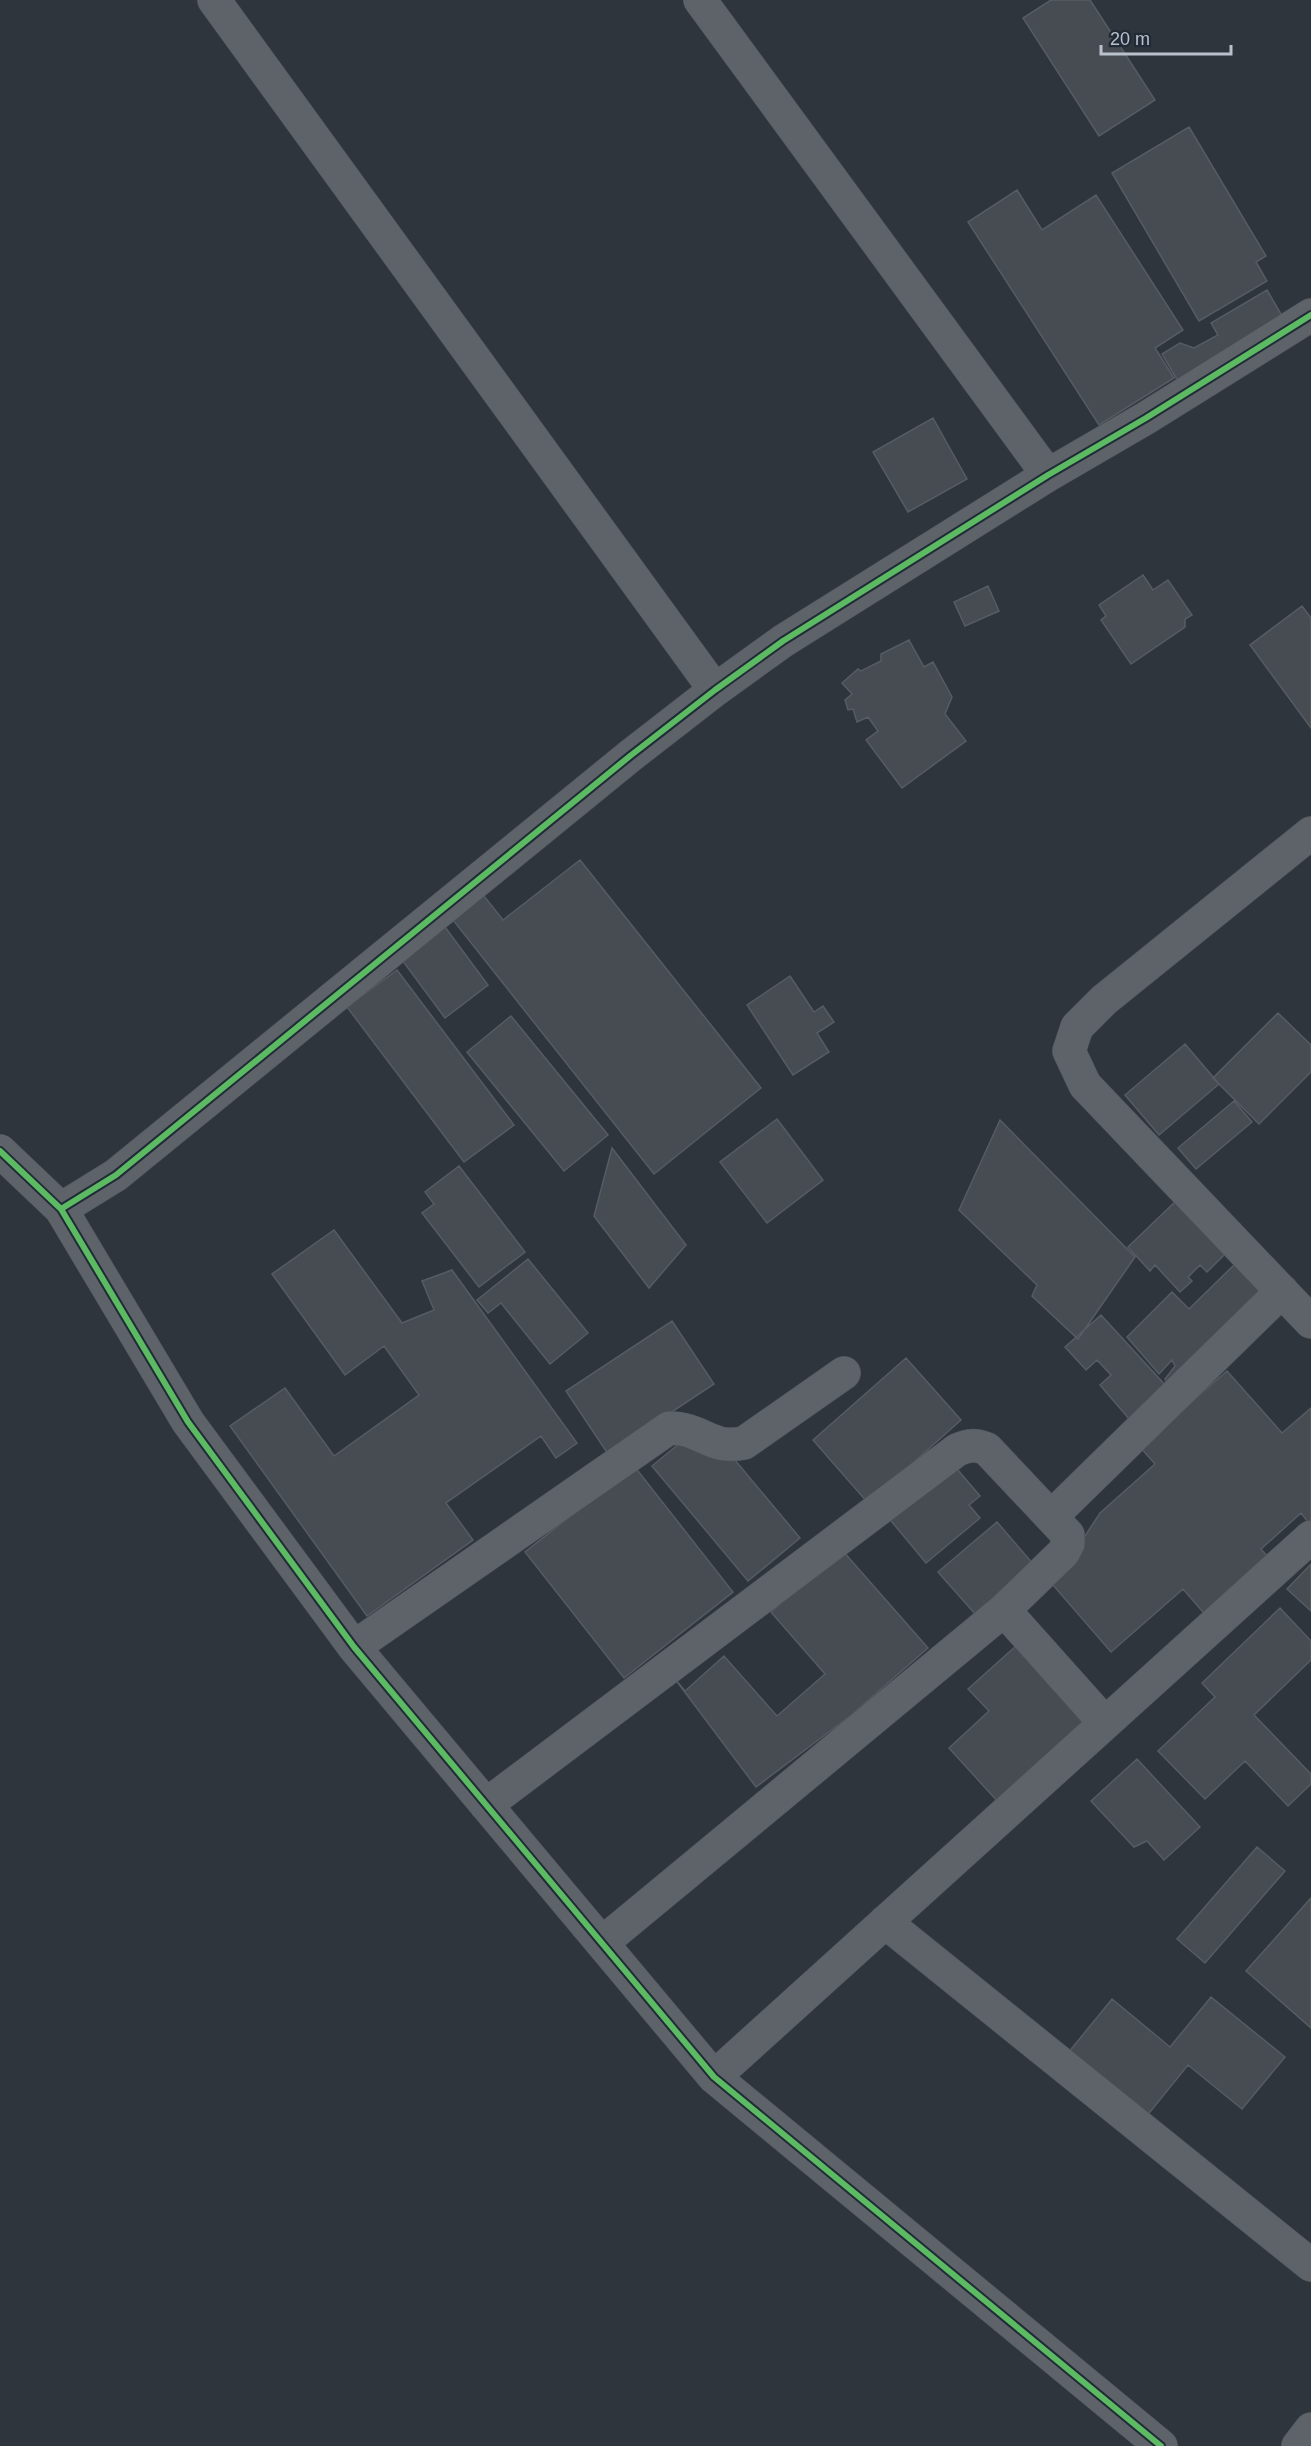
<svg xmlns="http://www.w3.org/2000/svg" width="1311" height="2446" viewBox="0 0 1311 2446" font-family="Helvetica,sans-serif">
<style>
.building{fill:#464c52;stroke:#565c63;stroke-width:1.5}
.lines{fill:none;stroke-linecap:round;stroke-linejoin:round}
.street-casing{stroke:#4c5156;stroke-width:34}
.street{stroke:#5e636a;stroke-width:33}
.cycleway-casing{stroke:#212b37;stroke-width:10}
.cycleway{stroke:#5cba63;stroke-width:6}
</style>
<rect width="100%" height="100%" fill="#2e353c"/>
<path class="building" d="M1051 0H1090L1155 100 1099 136 1023 18Z
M1189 127 1266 256 1256 262 1267 281 1199 321 1112 173Z
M1017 190 1042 230 1096 195 1183 330 1155 348 1174 378 1099 425 968 222Z
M1267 290 1288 326 1182 388 1162 354 1180 343 1194 348 1218 335 1211 323Z
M933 418 967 479 908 512 873 452Z
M1143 575 1153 590 1168 580 1192 615 1185 619V627L1131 664 1101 620 1106 616 1099 605Z
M988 586 999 611 965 626 954 602Z
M1302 606 1311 618V728L1250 645Z
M909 640 924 667 933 662 952 697 945 714 966 741 902 788 866 740 878 731 868 717 857 722 853 709 848 710 845 700 852 694 842 683 858 669 861 671 881 661V654Z
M580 860 761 1088 654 1174 449 915 480 891 503 920Z
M445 927 488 985 445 1018 402 960Z
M397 970 514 1125 464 1162 347 1007Z
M790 976 814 1012 823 1006 834 1022 817 1033 829 1052 793 1075 747 1005Z
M1278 1013 1311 1045V1072L1259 1124 1213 1078Z
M511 1016 608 1135 564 1171 467 1052Z
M1185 1044 1219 1084 1159 1135 1125 1095Z
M1234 1101 1252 1122 1196 1169 1178 1148Z
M777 1119 823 1180 767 1223 720 1162Z
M1000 1120 1135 1257 1078 1339 1032 1296 1037 1285 959 1210Z
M612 1148 686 1245 649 1288 594 1216Z
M459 1166 525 1252 479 1287 422 1213 434 1204 425 1192Z
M1180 1197 1230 1249 1207 1272 1200 1265 1188 1277 1192 1281 1180 1292 1155 1265 1150 1271 1128 1247Z
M334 1230 402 1323 434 1310 422 1281 452 1270 577 1443 556 1458 541 1436 446 1503 473 1540 367 1616 230 1426 285 1388 334 1456 419 1395 384 1346 345 1375 272 1274Z
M528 1259 588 1333 550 1364 501 1303 488 1313 477 1300Z
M1238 1261 1264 1290 1171 1390 1165 1379 1175 1366 1172 1360 1159 1374 1127 1337 1172 1292 1189 1309Z
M1101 1315 1167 1387 1130 1420 1100 1385 1111 1375 1097 1360 1086 1370 1065 1347Z
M672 1321 714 1384 608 1454 566 1391Z
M906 1358 961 1420 868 1503 813 1440Z
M1227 1371 1282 1433 1311 1408V1520L1308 1522 1301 1513 1261 1549 1273 1563 1209 1619 1183 1589 1111 1652 1053 1585 1100 1513 1155 1464 1140 1447Z
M704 1423 800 1538 748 1581 652 1466Z
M951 1462 980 1496 969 1505 980 1518 926 1563 887 1516Z
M634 1466 733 1592 624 1678 525 1552Z
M997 1522 1034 1565 976 1615 938 1572Z
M842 1550 928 1648 850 1716 756 1787 675 1679 685 1691 724 1656 777 1716 825 1674 771 1612Z
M1311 1564V1611L1287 1589Z
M1280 1608 1311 1641V1660L1254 1715 1311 1774V1784L1288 1806 1245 1761 1205 1799 1158 1751 1215 1697 1202 1683Z
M1017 1645 1087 1721 999 1803 949 1748 989 1711 968 1689Z
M1137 1759 1200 1827 1164 1860 1147 1841 1134 1847 1091 1801Z
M1257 1847 1285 1871 1205 1963 1177 1939Z
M1311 1898V2028L1246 1971Z
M1211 1997 1285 2057 1242 2109 1188 2065 1146 2117 1068 2053 1112 1999 1170 2047Z"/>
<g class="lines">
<defs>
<path id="street" d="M214 0 715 690
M700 0 1048 475
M1311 833 1104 1000 1077 1027 1069 1051 1085 1085 1311 1322
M0 1151 61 1209 188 1422 354 1647 714 2077 1161 2446
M61 1209 116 1175 630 756 715 690 783 641 1048 475 1146 418 1311 315
M1051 1517 1282 1291
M1004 1610 1105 1723
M354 1647 669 1428C703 1428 709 1450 744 1443L844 1373
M486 1805 957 1450C969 1445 976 1444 987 1449L1068 1535V1544L1063 1553 1004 1610 602 1943
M885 1922 1311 2265
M714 2077 1311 1537
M1298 2446 1311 2429"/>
</defs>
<use href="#street" class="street-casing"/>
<use href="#street" class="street"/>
<defs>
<path id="cycleway" d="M0 1151 61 1209 188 1422 354 1647 714 2077 1161 2446
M61 1209 116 1175 630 756 715 690 783 641 1048 475 1146 418 1311 315"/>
</defs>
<use href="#cycleway" class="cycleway-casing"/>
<use href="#cycleway" class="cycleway"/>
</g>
<path d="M1101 45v9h130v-9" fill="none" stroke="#b9c1cc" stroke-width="3"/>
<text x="1110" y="45" font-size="18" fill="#b9c1cc" stroke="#212b37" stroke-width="4.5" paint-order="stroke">20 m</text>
</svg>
